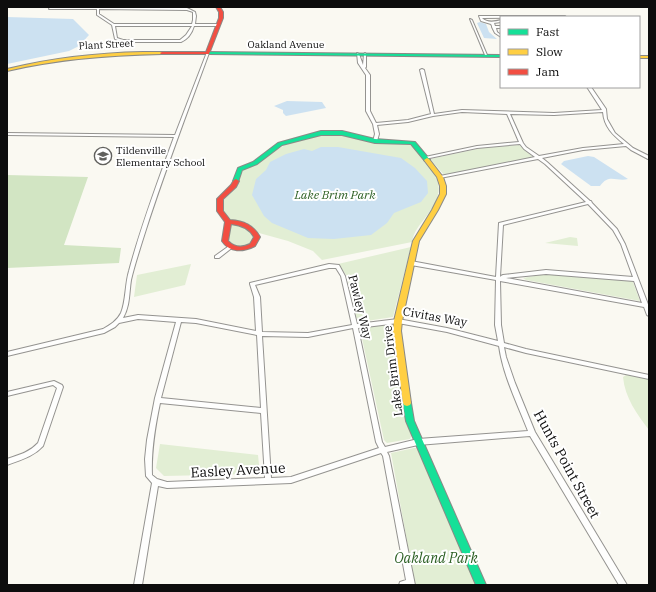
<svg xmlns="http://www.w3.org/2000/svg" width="656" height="592" viewBox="0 0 656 592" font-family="'IBM Plex Serif',serif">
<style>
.green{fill:#e2eed4}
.forest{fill:#d2e5c3}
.water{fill:#cce1f1}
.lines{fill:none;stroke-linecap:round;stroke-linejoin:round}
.street-casing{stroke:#949390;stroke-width:2}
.fast-casing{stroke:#8a8a87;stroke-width:2}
.slow-casing{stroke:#8a8a87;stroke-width:2}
.jam-casing{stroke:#8a8a87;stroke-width:2}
.street{fill:#fefefd;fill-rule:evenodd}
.fast{fill:#16e098;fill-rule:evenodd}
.slow{fill:#ffcf43;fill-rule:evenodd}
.jam{fill:#f24e42;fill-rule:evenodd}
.labels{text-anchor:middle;stroke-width:4;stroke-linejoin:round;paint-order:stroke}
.far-street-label{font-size:10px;fill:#0d0d0d;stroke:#fff}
.far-poi-label{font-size:10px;fill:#0d0d0d;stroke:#fff;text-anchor:start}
.park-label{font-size:12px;font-style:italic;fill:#2b5f23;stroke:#fff}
.street-label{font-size:12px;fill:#0d0d0d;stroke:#fff}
.near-street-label{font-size:14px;fill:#0d0d0d;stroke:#fff}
.near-park-label{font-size:14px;font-style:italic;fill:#2b5f23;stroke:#fff}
</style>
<rect width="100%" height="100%" fill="#faf9f2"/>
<path class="green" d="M332 133 410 145 415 148C436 176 451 185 425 218 419 226 414 231 412 242L322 260 313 251 288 241 259 233 246 222 228 220 222 212 221 202 237 187 240 173 246 167 287 144 312 135Z
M519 145 532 156 531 158 445 176 430 159 482 148Z
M233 223 249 228 254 238 249 245C243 247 230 249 228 239 227 235 230 230 230 225Z
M570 237 577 238 578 246 545 243Z
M411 247 393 317 360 322 356 317 347 276 338 264Z
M191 264 185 285 134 297 137 275Z
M546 274 629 280 633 282 640 301 526 280 523 278Z
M385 324 393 325 405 421 412 435 410 439 387 443 384 440 360 329Z
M626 375 649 379V430C637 414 625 398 623 377Z
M160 444 258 455 260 474 164 476 156 468Z
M414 448H418L477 585H415L391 453Z"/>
<path class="forest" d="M7 175 88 177 64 245 121 248 119 263 7 268Z"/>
<path class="water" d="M7 17 73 19 89 35 79 46 69 51 7 64Z
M480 22 486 24 489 32 497 39 484 38 477 23Z
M287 101 322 102 326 108 286 116 283 113V110L274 106Z
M321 147H338L401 158 415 168 427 181 428 193 421 202 394 213 387 223 371 235 334 239 308 238 272 223 264 216 252 195 256 179 266 170 270 162 286 154 304 149 312 151Z
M588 156 594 157 628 179C616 182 609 173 600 186H591L561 164 564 161Z"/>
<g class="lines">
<defs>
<path id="street" d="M50 7 187 8 195 12 196 16 195 24H218L219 25 218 26H194C192 33 188 39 181 42H123L115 39 112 25 97 15V9H49ZM99 9 187 10 193 12V20L192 24H114L99 14ZM115 26H192L186 35 180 40H123L117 38Z
M479 16H565L566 17 482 18C487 23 494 22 501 20V22L494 23 495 26H501V28H496L497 32 501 35V37L495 33 492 27V26L491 24 481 21Z
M470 19 472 20 487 55V56L485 55Z
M207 52 209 53C186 116 162 178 142 242 138 255 134 267 131 280 129 293 130 306 123 318L138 315 196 319 256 331 254 297 250 284V283L329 264 339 265 345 276 357 324 398 319 447 328 498 341 495 325 496 280 411 265 409 263V262L411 261 496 277 499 223 586 202 545 164 538 159 440 178 438 177 440 176 535 157 524 149 520 144 477 148 425 159 423 158 425 157 477 146 519 142 507 114 462 112 433 116 408 122 377 125 379 134 377 141 375 142H374L373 141 375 134 373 124 366 111V75L358 63 357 53 359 54 363 65 364 54 365 53 366 54V67L365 68 370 75V111L376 123 408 120 431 114 420 70 422 69 424 70 434 114 462 110 554 113 602 110 587 87H591L606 109 607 119 615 133 633 148 649 156V159H648L631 150 626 146 583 150 542 158 547 162 590 201H591L592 203 617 229 625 244 649 307V316L647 315 644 307 500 281 501 325 504 343 526 349 649 375V379L526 353 504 347 506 357 515 383 535 432 627 585H619L530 436 418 445 387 452 389 456 415 585H399L400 582 406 580 383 456 381 453 291 483 167 488 158 486 142 585H134L152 483 146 476 145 459 147 440 155 398 176 322 138 319 119 323 115 327 104 333 7 356V352L103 329C110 325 117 321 121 313 126 301 125 284 129 271 141 226 158 181 174 137L7 135V133L175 135ZM603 112C604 127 613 135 624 144L583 148 539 156 526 147 523 143 510 114 554 115ZM588 204 613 230 621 244 633 277 546 270 503 275 501 276 500 277 503 225ZM329 268H336L341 276 352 325 308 333 262 332 260 297 255 285ZM546 274 634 281 642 303 506 278ZM181 322 196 323 257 335 261 408 161 398ZM398 323 447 332 499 346C503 375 517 403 528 431L418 439 385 447 382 442 358 328ZM353 328 376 442 379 448 291 477 271 478 262 336 308 337ZM160 403 261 413 265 478 167 482 157 479 152 475C151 450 155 427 160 403Z
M229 246H233V247L219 258H215V256Z
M54 381 62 385 63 387 43 446C33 457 20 460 7 465V459C19 455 30 452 38 443L57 388 53 385 7 396V392Z"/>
<path id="fast" d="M207 52 501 55V57L208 54 206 53Z
M321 131H342L375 139 415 142 430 160 429 161H425L411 144 375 143 342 135H321L282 145 257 164 242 170 238 182 236 183 233 181 238 168 253 162 278 143Z
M407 400 410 401 411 403 414 421 486 585H476L406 421 403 403 404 401Z"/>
<path id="slow" d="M143 52H162L164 53 162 54C109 55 58 59 7 71V69C52 58 97 53 143 52Z
M639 56H649V58H639Z
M427 158 429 159 443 177 446 186V194L438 210 419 241 402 321 401 331 411 403 410 405 407 406 404 405 403 403 393 331 394 321 413 241 432 210 440 194V186L437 177 424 160Z"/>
<path id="jam" d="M216 7H220L223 12V18L209 54H161L160 53 162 52H206L219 18V12Z
M236 179 239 181 236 187 223 199V211L230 220C244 221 253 225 260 237L255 246C243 252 230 253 222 241L225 222 217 211V199L231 185 234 180ZM231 224C241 225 249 228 254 237L250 244C242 248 235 248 228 241Z"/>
</defs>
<use href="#street" class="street-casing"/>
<use href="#fast" class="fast-casing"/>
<use href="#slow" class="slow-casing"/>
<use href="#jam" class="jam-casing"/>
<use href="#street" class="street"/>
<use href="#fast" class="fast"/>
<use href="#slow" class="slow"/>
<use href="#jam" class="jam"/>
</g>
<defs>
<symbol id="school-ring" viewBox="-11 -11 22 22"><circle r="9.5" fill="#fff" stroke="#60605d" stroke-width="1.5"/><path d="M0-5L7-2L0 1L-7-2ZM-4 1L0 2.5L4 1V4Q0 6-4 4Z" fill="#60605d"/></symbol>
</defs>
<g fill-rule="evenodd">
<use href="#school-ring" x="93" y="146" width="20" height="20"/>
</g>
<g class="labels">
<g class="far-street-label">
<text transform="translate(106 44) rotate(-3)" y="4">Plant Street</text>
<text x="286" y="48">Oakland Avenue</text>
</g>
<g class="far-poi-label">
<text x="116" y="154">Tildenville<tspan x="116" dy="12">Elementary School</tspan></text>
</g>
<g class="park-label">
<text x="335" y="199">Lake Brim Park</text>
</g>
<g class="street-label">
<text transform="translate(360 307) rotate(76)" y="4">Pawley Way</text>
<text transform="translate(435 317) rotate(10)" y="4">Civitas Way</text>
<text transform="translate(393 371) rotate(-97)" y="4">Lake Brim Drive</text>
</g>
<g class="near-street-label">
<text transform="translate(567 464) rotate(61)" y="5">Hunts Point Street</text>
<text transform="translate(238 470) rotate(-3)" y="5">Easley Avenue</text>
</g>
<g class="near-park-label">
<text x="436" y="563">Oakland Park</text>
</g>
</g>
<rect width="656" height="592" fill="none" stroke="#0d0d0d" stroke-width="16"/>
<rect x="500" y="16" width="140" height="72" fill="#ffffff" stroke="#9e9e9e"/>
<rect x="508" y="29" width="20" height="6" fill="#16e098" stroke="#9e9e9e"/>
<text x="536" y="36" font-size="12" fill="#0d0d0d">Fast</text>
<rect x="508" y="49" width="20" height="6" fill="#ffcf43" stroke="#9e9e9e"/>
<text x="536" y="56" font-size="12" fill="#0d0d0d">Slow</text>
<rect x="508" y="69" width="20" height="6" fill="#f24e42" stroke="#9e9e9e"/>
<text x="536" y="76" font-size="12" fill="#0d0d0d">Jam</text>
</svg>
